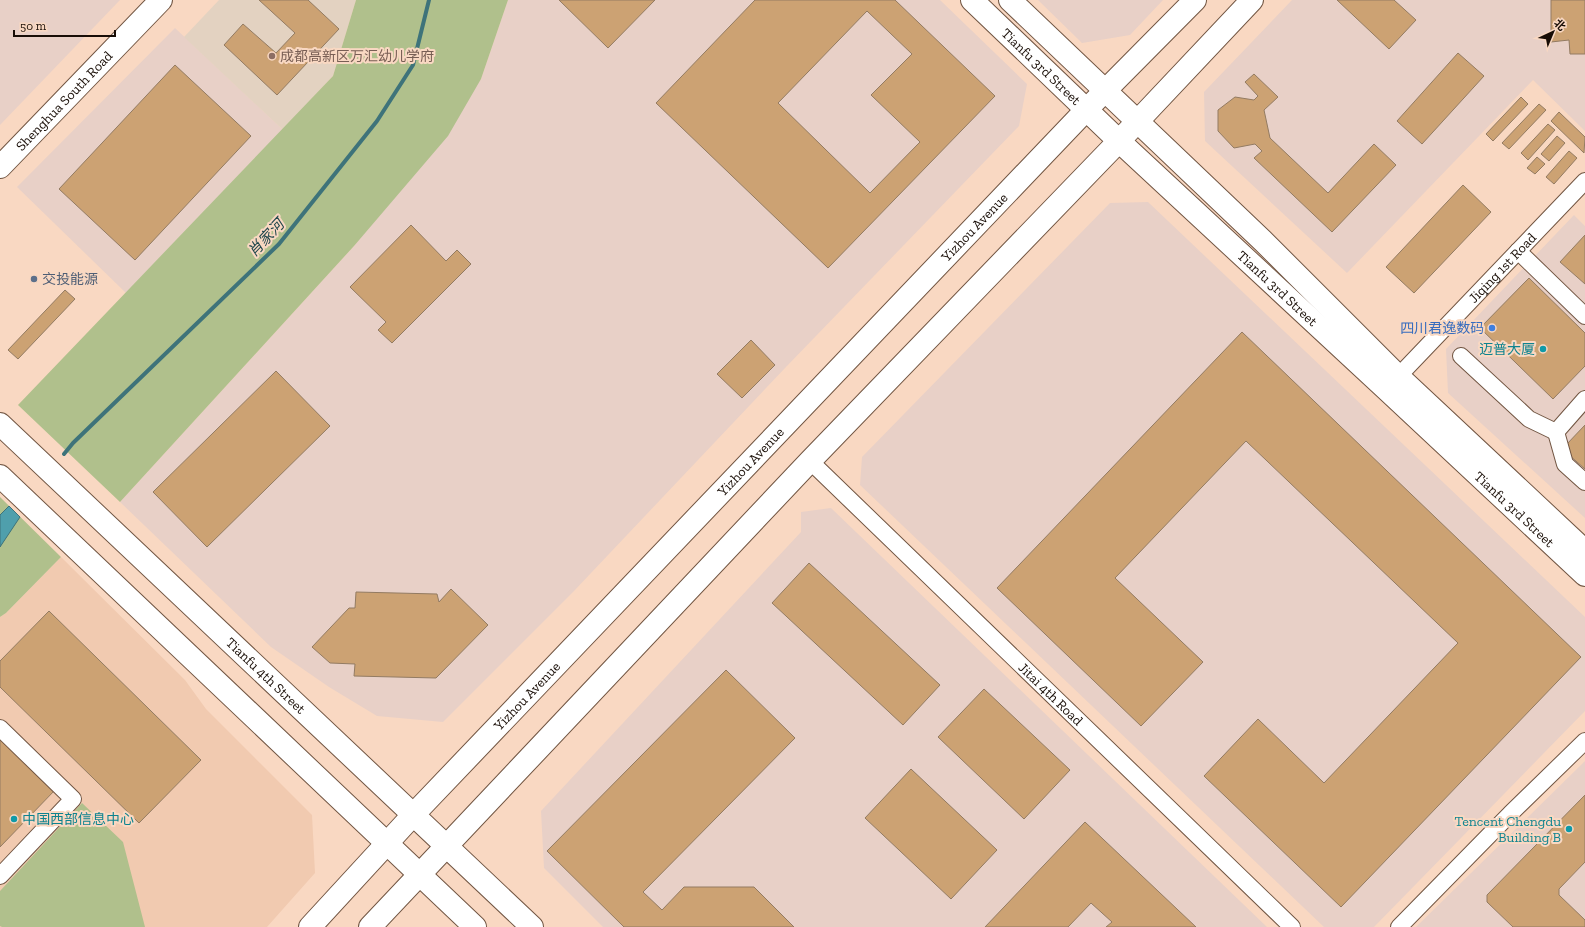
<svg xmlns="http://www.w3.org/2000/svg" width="1585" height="927" viewBox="0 0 1585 927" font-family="'Zilla Slab','Noto Sans SC',serif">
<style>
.commercial{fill:#e8d0c7}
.built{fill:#f1cab0}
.education{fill:#e3d2c1}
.green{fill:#b0c08c}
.water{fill:#4f9fac;stroke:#3e737a}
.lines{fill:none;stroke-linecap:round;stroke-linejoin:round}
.stream{stroke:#3e737a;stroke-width:4}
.building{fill:#cca273;stroke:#937b62;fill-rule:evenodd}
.street-casing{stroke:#715542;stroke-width:18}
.secondary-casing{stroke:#715542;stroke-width:24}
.primary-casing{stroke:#715542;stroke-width:24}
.street{stroke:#fff;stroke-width:16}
.secondary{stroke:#fff;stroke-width:22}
.primary{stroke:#fff;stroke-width:22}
.education-dot{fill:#8d6e63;stroke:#f9d8c2;stroke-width:1.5}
.service-dot{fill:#5c6f8a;stroke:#f9d8c2;stroke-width:1.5}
.shop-dot{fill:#3f7fe0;stroke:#f9d8c2;stroke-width:1.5}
.culture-dot{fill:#0f9aa8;stroke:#f9d8c2;stroke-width:1.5}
.labels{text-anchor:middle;stroke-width:4;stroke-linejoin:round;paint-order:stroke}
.education-label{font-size:14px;fill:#785e54;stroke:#f9d8c2;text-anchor:start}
.street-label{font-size:14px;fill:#180d06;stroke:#f9d8c2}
.service-label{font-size:14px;fill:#4e5e75;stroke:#f9d8c2;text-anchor:start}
.shop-label{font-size:14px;fill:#366cbe;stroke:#f9d8c2;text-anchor:end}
.culture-label{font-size:14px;fill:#0d838f;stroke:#f9d8c2;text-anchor:end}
.water-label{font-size:15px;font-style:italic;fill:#21474d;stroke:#f9d8c2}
</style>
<rect width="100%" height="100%" fill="#f9d8c2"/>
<path class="commercial" d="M0 0H120L0 125Z
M508 0H940L1027 84 1019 126 786 367 574 591 443 722 377 716 329 687 271 647 120 502 354 246 481 79Z
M1038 0H1163L1130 35 1082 43Z
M1292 0H1585V131L1533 80 1347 273 1205 141 1204 92Z
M175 28 283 130 126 293 17 187Z
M1148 202 1585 617V711L1374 927H1324L860 485 862 457 1110 203Z
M1574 215 1585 226V518L1448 393 1446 349Z
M831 508 1267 927H603L544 868 541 811 801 532V512Z
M1585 761V927H1416Z"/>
<path class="built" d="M61 557 185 680 206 709 312 815 315 873 267 927H0V617L6 613Z"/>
<path class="education" d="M219 0H356L333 76 283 130 184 37Z"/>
<path class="green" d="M356 0H508L481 79 448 136 354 246 120 502 18 405 333 76Z
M0 497 61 557 6 613 0 617Z
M82 803 123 842 145 927H2L0 926V891Z"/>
<path class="water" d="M9 506 20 517 0 547V515Z"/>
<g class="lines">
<path class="stream" d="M64 454 73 443 279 244 377 121 413 65 429 0"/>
</g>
<path class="building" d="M259 0H308L339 29 277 95 224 45 243 24 276 53 295 33Z
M559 0H655L608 48Z
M755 0H895L995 96 828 268 656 103ZM867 11 912 54 871 95 920 142 870 193 778 103Z
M1337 0H1394L1416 20 1389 49Z
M1551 0H1585V54H1570L1569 40 1551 42Z
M1458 53 1484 76 1422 144 1397 121Z
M175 65 251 136 135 260 59 189Z
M1254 74 1278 97 1264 110 1270 138 1328 193 1374 144 1396 165 1332 232 1254 158 1262 151 1255 144 1234 148 1218 131V110L1235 97 1254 100 1258 96 1245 82Z
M1521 97 1528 104 1493 141 1486 134Z
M1539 104 1546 110 1509 149 1502 143Z
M1559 112 1585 137 1584 153 1551 121Z
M1548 124 1555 130 1528 160 1521 153Z
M1557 136 1565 143 1549 161 1541 154Z
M1569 151 1577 158 1554 184 1546 177Z
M1537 157 1545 164 1535 174 1527 168Z
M1463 185 1491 212 1414 293 1386 267Z
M411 225 446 261 457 250 471 264 392 343 378 330 386 322 350 287Z
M1585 235V284L1560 262Z
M1529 278 1585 333V366L1553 399 1480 328Z
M65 290 75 299 18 359 8 350Z
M1242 332 1581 657 1341 907 1204 776 1258 719 1324 783 1458 643 1246 441 1115 578 1203 662 1141 726 997 588Z
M751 340 775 365 742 398 717 374Z
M276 371 330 426 207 547 153 492Z
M1585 425V469L1568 454 1566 445Z
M809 563 940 685 903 725 772 603Z
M451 589 488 625 436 678 354 676 355 664 330 663 312 647 349 608H355L356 592 437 594 439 602Z
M49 611 201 760 139 823 0 687V661Z
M726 670 795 738 643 892 662 910 684 887H754L794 927H624L547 851Z
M984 689 1070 770 1024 819 938 737Z
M0 738 55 790 0 847Z
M911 769 997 850 951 899 865 818Z
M1585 795V862L1559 889V895L1585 920V927H1513L1487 902V895Z
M1085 822 1196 927H1106L1112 922 1091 903 1068 927H985Z"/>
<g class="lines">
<defs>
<g id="street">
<path d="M1518 251 1585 316"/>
<path d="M1461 356 1529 419 1556 432"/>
<path id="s1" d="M1391 384 1585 181"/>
<path d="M1585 399 1556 432 1565 464 1585 482"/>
<path id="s2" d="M810 461 1292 927"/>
<path d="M0 728 73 799 0 876"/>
<path d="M1399 927 1510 814 1585 741"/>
</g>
<g id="secondary">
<path id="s3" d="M972 0 1119 141 1386 389 1585 575"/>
<path d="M1010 0 1263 241 1398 376 1585 551"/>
<path id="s4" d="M0 167 161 0"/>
<path id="s5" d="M0 424 532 927"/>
<path d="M0 476 475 927"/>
</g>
<g id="primary">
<path id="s6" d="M310 927 413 815 1086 110 1195 0"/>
<path d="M370 927 810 461 1119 141 1252 0"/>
</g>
</defs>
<use href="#street" class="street-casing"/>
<use href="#secondary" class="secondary-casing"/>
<use href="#primary" class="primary-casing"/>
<use href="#street" class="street"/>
<use href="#secondary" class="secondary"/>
<use href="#primary" class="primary"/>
</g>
<circle class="education-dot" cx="272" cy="56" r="4"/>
<circle class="service-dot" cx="34" cy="279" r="4"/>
<circle class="shop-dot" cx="1492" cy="328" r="4"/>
<g class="culture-dot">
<circle cx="1543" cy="349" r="4"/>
<circle cx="14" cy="819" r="4"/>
<circle cx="1569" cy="829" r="4"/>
</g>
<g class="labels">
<g class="education-label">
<text x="280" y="61">成都高新区万汇幼儿学府</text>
</g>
<g class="street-label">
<text dy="5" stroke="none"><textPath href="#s3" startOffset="96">Tianfu 3rd Street</textPath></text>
<text dy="5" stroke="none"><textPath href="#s4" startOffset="92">Shenghua South Road</textPath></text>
<text dy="5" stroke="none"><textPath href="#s6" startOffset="965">Yizhou Avenue</textPath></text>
<text dy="5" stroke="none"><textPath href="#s1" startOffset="161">Jiqing 1st Road</textPath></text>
<text dy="5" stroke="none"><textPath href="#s3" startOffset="420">Tianfu 3rd Street</textPath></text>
<text dy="5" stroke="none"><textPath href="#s6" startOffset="641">Yizhou Avenue</textPath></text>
<text dy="5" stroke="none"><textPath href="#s3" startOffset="744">Tianfu 3rd Street</textPath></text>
<text dy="5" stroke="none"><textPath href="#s5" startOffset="366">Tianfu 4th Street</textPath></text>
<text dy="5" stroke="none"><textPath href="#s2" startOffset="335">Jitai 4th Road</textPath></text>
<text dy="5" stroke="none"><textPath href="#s6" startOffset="317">Yizhou Avenue</textPath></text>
</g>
<g class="service-label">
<text x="42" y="284">交投能源</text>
</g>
<g class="shop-label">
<text x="1484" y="333">四川君逸数码</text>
</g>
<g class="culture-label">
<text x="1535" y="354">迈普大厦</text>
<text x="22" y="824" text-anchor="start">中国西部信息中心</text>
<text x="1561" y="826">Tencent Chengdu<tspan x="1561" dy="16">Building B</tspan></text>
</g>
<g class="water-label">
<text transform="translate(266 238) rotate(-47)" y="5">肖家河</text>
</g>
</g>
<g transform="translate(1553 32) rotate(44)" stroke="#f9d8c2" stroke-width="3" paint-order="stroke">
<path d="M0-3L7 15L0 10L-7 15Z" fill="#180d06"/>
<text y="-6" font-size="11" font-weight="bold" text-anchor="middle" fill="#180d06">北</text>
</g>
<path d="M14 30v6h101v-6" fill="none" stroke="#180d06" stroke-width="2"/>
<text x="20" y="30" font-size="12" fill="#180d06" stroke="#f9d8c2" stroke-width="3" paint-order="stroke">50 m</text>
</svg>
